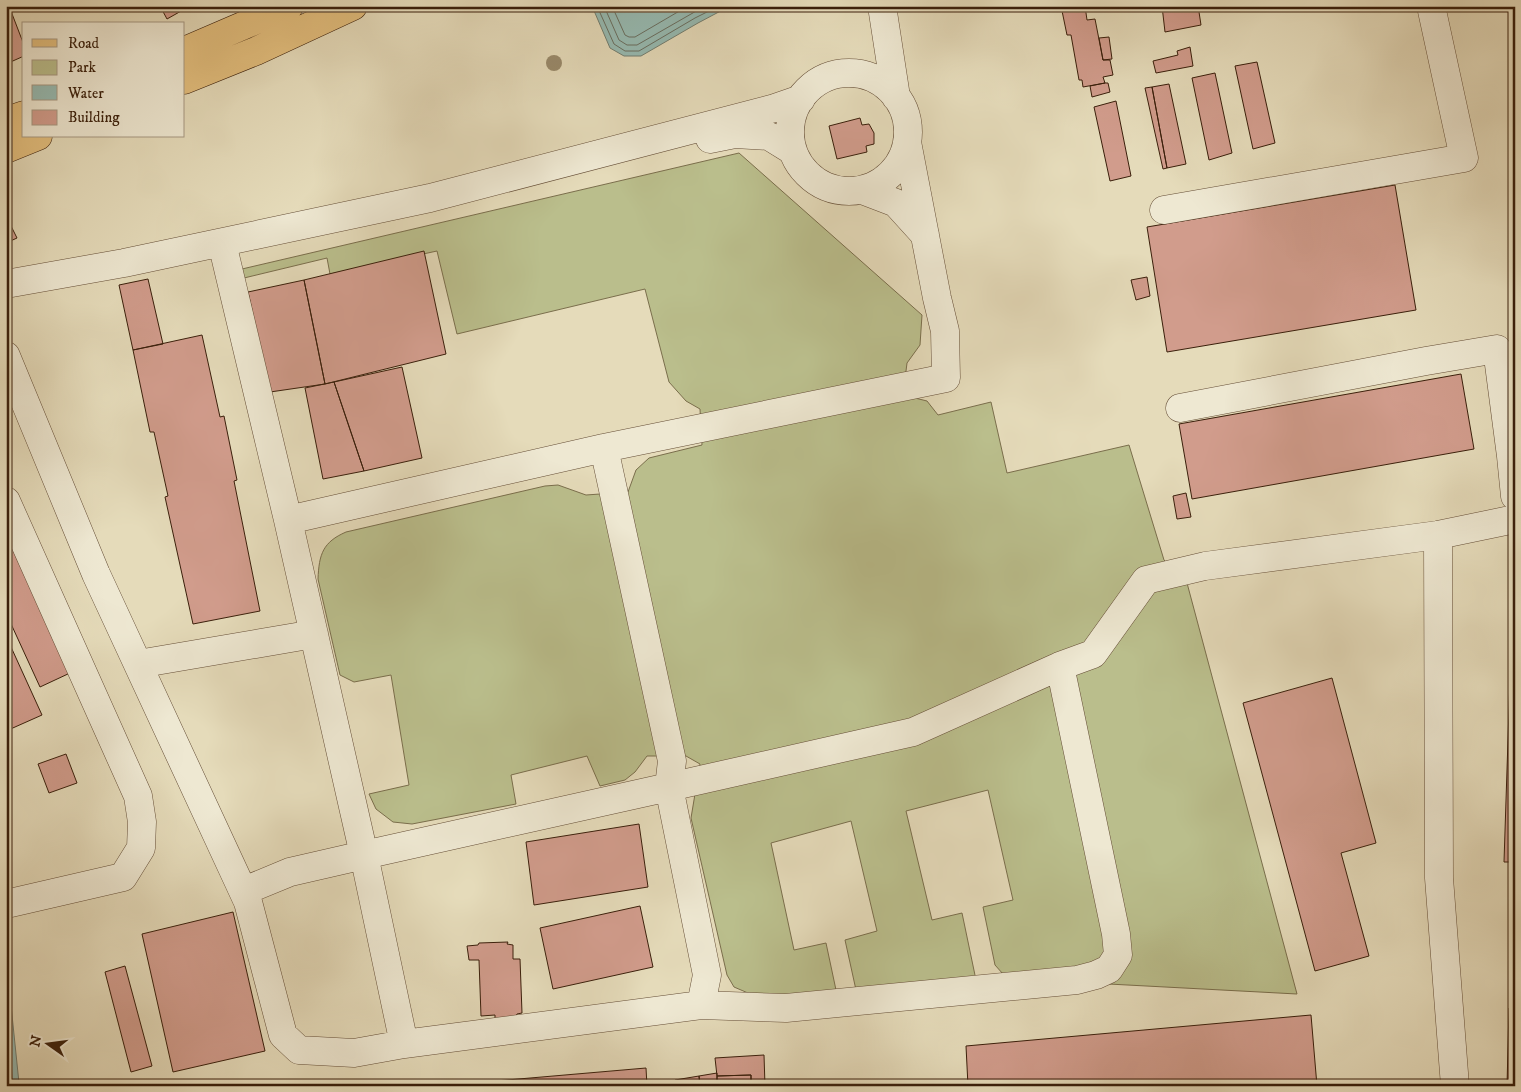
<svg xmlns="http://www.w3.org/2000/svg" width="1521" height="1092" viewBox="0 0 1521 1092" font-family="'IM FELL DW Pica',serif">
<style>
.green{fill:#babe8c;stroke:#7a6e4c}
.water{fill:#96bbb3;stroke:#717d70}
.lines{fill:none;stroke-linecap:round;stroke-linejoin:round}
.shore{stroke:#686d5f;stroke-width:1}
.building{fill:#d19c8c;stroke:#3a1f0b}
.minor-casing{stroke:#654e37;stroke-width:29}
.major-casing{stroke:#3a1f0b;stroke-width:29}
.minor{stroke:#eee8d2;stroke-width:28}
.major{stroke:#e2be7d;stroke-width:28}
.tree{fill:#998a6b}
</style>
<rect width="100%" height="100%" fill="#e5dbba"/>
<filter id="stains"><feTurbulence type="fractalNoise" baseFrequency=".004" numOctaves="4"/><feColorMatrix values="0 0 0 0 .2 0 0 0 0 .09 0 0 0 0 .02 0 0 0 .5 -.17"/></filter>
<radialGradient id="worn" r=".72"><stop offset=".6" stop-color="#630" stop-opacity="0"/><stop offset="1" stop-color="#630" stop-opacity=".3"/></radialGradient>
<path class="green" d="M739 153 922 315 920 345 907 363 903 395 927 401 938 415 991 402 1007 473 1129 445 1164 560 1187 583 1297 994 1014 979 1003 974 995 965 983 907 1013 900 988 790 906 811 932 920 962 913 976 980 856 990 845 940 877 931 851 821 771 843 794 950 826 943 836 990 762 999 734 987 727 975 691 818 700 764 686 756H647L635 772 625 780 600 786 587 756 511 775 516 804 412 824 393 822 376 809 369 794 409 785 391 675 354 682 340 675 318 579C319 554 323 542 346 532L545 486 558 485 586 495 628 492 636 470 649 458 702 445 700 409 686 401 669 382 645 289 457 334 437 251 330 274 327 258 244 278 242 269Z"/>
<path class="water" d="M592 6H730L698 23 641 56H624L610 48Z
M6 976H8L19 1083 6 1084Z"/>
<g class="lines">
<path class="shore" d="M597 6 614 44 625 51H639L695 18 719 6
M604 6 619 40 627 45H637L705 6
M612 6 625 35 629 37H635L688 6
M6 1006 13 1086"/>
</g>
<path class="building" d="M6 6H9L24 45V56L6 64Z
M160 6H190L167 19Z
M1061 6H1085L1087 20 1095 19 1103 60H1110L1113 75 1103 77 1105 83 1083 87 1082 80H1079L1071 35H1067Z
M1162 6H1202V10L1199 12 1201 25 1165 32Z
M1109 37 1112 59 1103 60 1099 38Z
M1190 47 1193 66 1156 73 1153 61 1178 55 1177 51Z
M1257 62 1275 143 1253 149 1235 66Z
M1215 73 1232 153 1209 160 1192 78Z
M1105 83H1108L1110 92 1092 97 1090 86Z
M1169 84 1186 164 1167 168 1152 87Z
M1152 87 1167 168 1163 169 1145 88Z
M1116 101 1131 176 1110 181 1094 107Z
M860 118 862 125 869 124 874 133V144L866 146 867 152 837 159 829 126Z
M1395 185 1416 310 1167 352 1147 227Z
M6 220H8L17 238 6 243Z
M424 251 446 354 325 384 304 280Z
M1147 277 1150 296 1136 300 1131 280Z
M148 279 163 344 133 350 119 285Z
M304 280 325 384 270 392 248 292Z
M202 335 220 417 224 416 237 480 234 481 260 611 193 624 165 497 168 496 154 432H150L133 350Z
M402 367 422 458 364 471 334 382Z
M1461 374 1474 449 1192 499 1179 424Z
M334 382 364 471 323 479 305 388Z
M1186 493 1191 517 1177 519 1173 496Z
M6 535 70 673 40 687 6 613Z
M6 636 42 715 6 731Z
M1511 647H1515V862H1504Z
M1332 678 1376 843 1341 853 1369 956 1315 971 1243 703Z
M66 754 77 783 49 793 38 764Z
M639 824 648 887 534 905 526 842Z
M640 906 653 967 553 989 540 928Z
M233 912 265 1051 173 1072 142 934Z
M508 942 507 944 513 945V959H520L522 1013 517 1014 515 1018 495 1019V1015L481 1016 479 960H469L467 946 478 945 479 943Z
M125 966 152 1066 131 1072 105 972Z
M1509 1008H1515V1086H1507Z
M1311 1015 1317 1086H968L966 1046Z
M764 1055 765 1086H751V1075L717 1076 715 1058Z
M646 1068 647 1086H484V1082Z
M717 1073V1086H700L699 1076Z
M751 1075V1086H717V1076Z
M699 1076 700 1086H675V1080Z
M849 1082V1086L806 1085Z"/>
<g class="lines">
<defs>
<path id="minor" d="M882 6 896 97
M790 132a59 59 0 1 1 118 0a59 59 0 1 1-118 0Z
M710 139 735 134 769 136 793 151
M862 190 896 203 925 235
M1164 210 1464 158 1431 6
M222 243 288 520 364 855 669 787 672 761 604 448 946 378 945 331 937 298 907 142
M6 284 124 263 430 198 775 108 801 99
M6 356 96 574 248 902 283 1035 299 1050 354 1053 404 1044 364 855 290 872 244 891
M1180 408 1426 361 1497 349 1511 456 1515 496
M6 501 138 796 142 822 141 848 123 877 6 904
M288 520 604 448
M1438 535 1439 878 1455 1086
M138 664 314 634
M701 1005 786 1008 1077 980 1096 975 1109 969 1118 955 1116 934 1060 666
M404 1044 701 1005 707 975 669 787 913 732 1060 666 1093 654 1146 580 1205 566 1438 535 1515 519"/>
<path id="major" d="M184 51 289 6
M184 80 256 51 353 6
M6 121 24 115
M6 149 38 136"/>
</defs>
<use href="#minor" class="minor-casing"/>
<use href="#major" class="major-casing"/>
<use href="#minor" class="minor"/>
<use href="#major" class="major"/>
</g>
<circle class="tree" cx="554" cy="63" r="8"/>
<rect width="1521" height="1092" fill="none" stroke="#e5dbba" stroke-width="25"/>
<rect x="8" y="8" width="1506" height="1077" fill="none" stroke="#3a1f0b" stroke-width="2.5"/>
<rect x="12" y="12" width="1496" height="1067" fill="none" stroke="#3a1f0b"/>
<rect x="22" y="22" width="162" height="115" fill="#eee8d2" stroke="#a69882"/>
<rect x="32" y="39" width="25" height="8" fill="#e2be7d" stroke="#a69882"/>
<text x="68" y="48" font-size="15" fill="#3a1f0b">Road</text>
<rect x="32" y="60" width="25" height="15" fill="#babe8c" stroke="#a69882"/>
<text x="68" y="72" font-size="15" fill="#3a1f0b">Park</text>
<rect x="32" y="85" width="25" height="15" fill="#96bbb3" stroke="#a69882"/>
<text x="68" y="98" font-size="15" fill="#3a1f0b">Water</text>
<rect x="32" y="110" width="25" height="15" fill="#d19c8c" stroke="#a69882"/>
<text x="68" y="122" font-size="15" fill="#3a1f0b">Building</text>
<g transform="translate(48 1044) rotate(284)" stroke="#eee8d2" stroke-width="4" paint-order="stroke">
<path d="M0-4L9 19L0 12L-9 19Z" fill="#3a1f0b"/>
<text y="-8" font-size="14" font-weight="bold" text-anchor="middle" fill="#3a1f0b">N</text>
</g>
<rect width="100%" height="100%" filter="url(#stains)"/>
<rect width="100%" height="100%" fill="url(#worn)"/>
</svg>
